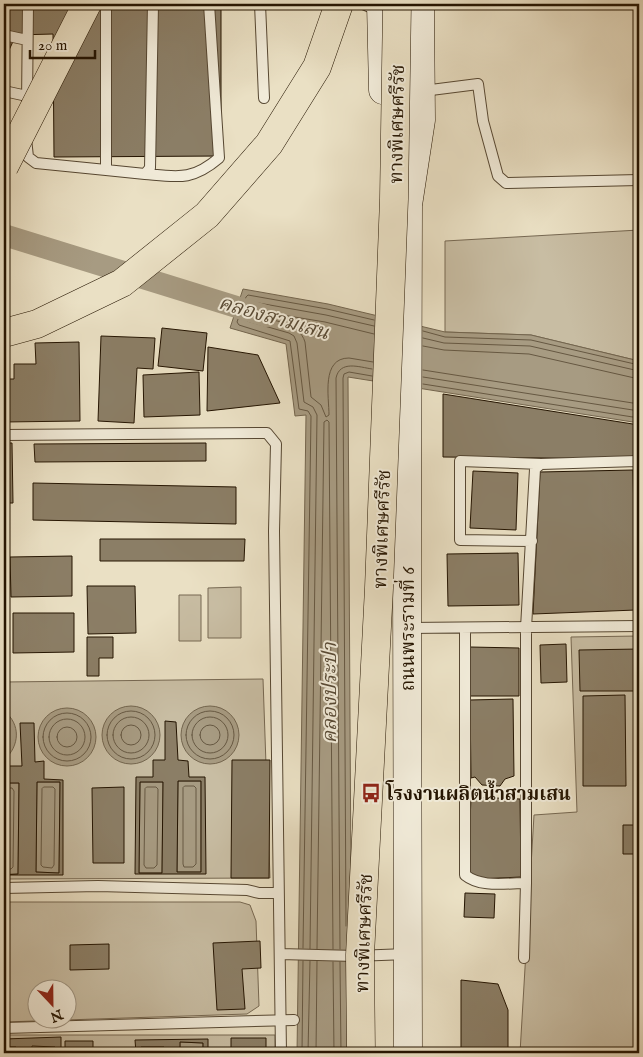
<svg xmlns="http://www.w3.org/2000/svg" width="643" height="1057" viewBox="0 0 643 1057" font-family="'IM FELL English','Noto Serif Thai',serif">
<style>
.green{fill:#c8bda3;stroke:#766852;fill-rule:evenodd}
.water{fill:#a79b82;stroke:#73654e}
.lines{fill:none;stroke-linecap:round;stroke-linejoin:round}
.shore{stroke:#665842;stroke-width:1}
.canal{stroke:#a79b82;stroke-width:22}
.building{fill:#8b7e66;stroke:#241401;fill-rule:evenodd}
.lane-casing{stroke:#564732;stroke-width:12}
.secondary-casing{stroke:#241401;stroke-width:29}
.highway-casing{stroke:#241401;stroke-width:29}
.lane{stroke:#f1ebd9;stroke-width:10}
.secondary{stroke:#f1ebd9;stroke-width:28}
.highway{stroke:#eae0c4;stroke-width:28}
.highway-bridge-casing{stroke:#241401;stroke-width:29;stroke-linecap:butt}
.highway-bridge{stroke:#eae0c4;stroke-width:28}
.labels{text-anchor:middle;stroke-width:4;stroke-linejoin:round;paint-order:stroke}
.street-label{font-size:19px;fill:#241401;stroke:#f1ebd9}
.poi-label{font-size:19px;font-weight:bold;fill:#241401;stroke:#f1ebd9;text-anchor:start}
.water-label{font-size:20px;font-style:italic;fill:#584a35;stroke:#f1ebd9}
</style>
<rect width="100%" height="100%" fill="#eae0c4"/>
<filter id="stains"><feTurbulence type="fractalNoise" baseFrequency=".004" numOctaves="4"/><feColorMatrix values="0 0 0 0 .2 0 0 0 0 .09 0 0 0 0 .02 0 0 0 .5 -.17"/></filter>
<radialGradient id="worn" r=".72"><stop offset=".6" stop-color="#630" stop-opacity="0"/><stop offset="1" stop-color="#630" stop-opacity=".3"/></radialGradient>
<path class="green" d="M639 230V361L531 335 445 332V241Z
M241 587V638H208V588Z
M179 595H201V641H179Z
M639 636V1053H520L534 815 577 812 571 637Z
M263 679 270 878 4 879V682Z
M4 902H240L250 905 256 921 259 1006 247 1014 4 1022ZM38 990H68V1020H38Z
M4 1035H275V1053H4Z"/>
<path class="water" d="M243 289 328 304 445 332 531 335 639 361V423L348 377 352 1053H297L306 415 295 416 286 344 230 328Z
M181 735a29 29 0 1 1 58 0a29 29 0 1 1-58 0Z
M102 735a29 29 0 1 1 58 0a29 29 0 1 1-58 0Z
M38 737a29 29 0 1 1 58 0a29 29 0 1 1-58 0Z
M4 711C21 724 20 746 4 760Z
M178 781H201V872H177Z
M37 782H60L59 873 36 872Z
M140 782H163L162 873H139Z
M4 783H19L18 874H4Z
M180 1042 203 1043V1053H180Z"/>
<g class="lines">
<path class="shore" d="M423 331 445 337 531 340 639 365
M423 338 444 343 530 346 639 371
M423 346 444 350 529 354 639 379
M373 362C365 361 357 359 349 358 321 358 329 397 329 415L326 417 321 405 311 397 305 342C299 322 273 321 257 316L255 313 258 311 325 322 374 334
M423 370 639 404
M423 377 639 411
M423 384 639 418
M186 735a24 24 0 1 1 48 0a24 24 0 1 1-48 0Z
M107 735a24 24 0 1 1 48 0a24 24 0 1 1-48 0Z
M43 737a24 24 0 1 1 48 0a24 24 0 1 1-48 0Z
M192 735a18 18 0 1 1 36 0a18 18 0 1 1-36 0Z
M113 735a18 18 0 1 1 36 0a18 18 0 1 1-36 0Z
M49 737a18 18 0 1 1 36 0a18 18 0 1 1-36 0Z
M200 735a10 10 0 1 1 20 0a10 10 0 1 1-20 0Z
M121 735a10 10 0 1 1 20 0a10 10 0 1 1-20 0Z
M57 737a10 10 0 1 1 20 0a10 10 0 1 1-20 0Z
M185 786H194L196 788V864L193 867H184L183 864V788Z
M44 787H53L55 789 54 865 52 868 43 867 41 865 42 789Z
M147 787H156L158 789 157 865 154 868H146L144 865 145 789Z
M4 788H12L14 791 13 867 11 869H4
M4 794 8 797 7 860 4 863
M346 926 343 378 344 374 349 372 372 376
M303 948 311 416 308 411 299 409 290 341 239 325 237 322 246 297 248 295 327 309 374 320
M310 949 317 415 313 407 304 402 297 343 294 336 289 333 247 321 245 318 250 304 253 302 326 315 374 326
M317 949 324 422 327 420 329 422 333 949
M340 949 336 378C340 360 359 367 372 369
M333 962 334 1053
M340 962 341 1053
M302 1053 303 961
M308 1053 310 961
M316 1053 317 961"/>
<path class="canal" d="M4 235 266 316"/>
</g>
<path class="building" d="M4 4H221V156L54 157 53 34 16 35 4 61Z
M162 328 207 333 203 371 158 366Z
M101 336 155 338 153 369 137 368 134 423 98 421Z
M79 342 80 421 4 422V379H14V364H36L35 343Z
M208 347 258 355 280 403 207 411Z
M199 372 200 415 144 417 143 375Z
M443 394 639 425V459L443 457Z
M4 443H12L13 503H4Z
M206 443V461L35 462 34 444Z
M633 470 636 610 533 614 540 472Z
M473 471 518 473 516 530 470 528Z
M33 483 236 487V524L33 520Z
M100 539H245L244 561H100Z
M518 553 519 605 448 606 447 554Z
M72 556V596L11 597 10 557Z
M87 586H135L136 633 88 634Z
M13 613H74V652L13 653Z
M87 637H113V658H99V676H87Z
M566 644 567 682 541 683 540 645Z
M470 647 519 648V696H470Z
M639 649V691H580L579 650Z
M625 695 626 786H583V696Z
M513 699 514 776 505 779 500 786 482 785 475 777 471 778 470 700Z
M165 721 176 722 178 760 188 761 189 777H205L206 874H135L136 777H153V760H165ZM178 781H201V872H177ZM140 782H163L162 873H139Z
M20 723H34L35 762 44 761V779L63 780V875H4L18 874 19 783H4V780H7L8 766H22ZM37 782H60L59 873 36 872Z
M232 760H270L269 878H231Z
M124 787V863H93L92 788Z
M471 797 520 799 521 877 479 879 468 872Z
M623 825H639V854H623Z
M465 893 495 894 494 918 464 917Z
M260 941 261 968 242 969 245 1009 217 1010 213 943Z
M109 944V969L70 970V945Z
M461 980 498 984 508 1010V1053H461Z
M61 1037V1053H55V1047L32 1046V1053H16V1047H4V1039Z
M231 1038H266V1053H231Z
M208 1039V1053H203V1043L180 1042V1053H164V1047H141V1053H136L135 1040Z
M65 1041H93V1053H65Z"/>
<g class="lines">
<defs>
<path id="lane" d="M106 4V170L145 174 150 168 153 4
M260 4 264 98
M363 4 379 11
M4 35 27 40
M4 91 27 96
M423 91 478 84 483 121 498 176 506 183 639 180
M27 104 28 4
M26 139 28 157 36 163 106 170
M145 174C178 177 192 181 219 158L209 4
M4 435 267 433 276 444 274 531 281 1053
M532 541 460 540V461L541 464
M408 628 639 626
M465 628V875C481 888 506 883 526 883
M4 888 98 886 247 890 259 893H278
M280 954 355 956 407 954
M524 958 526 883V628L535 469 541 464 637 461 639 464
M4 1028 294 1020"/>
<path id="secondary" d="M381 4 383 90
M408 1053 407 565 408 205 421 120 420 4"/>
<path id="highway" d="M4 333 37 324 122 283 207 215 269 144 317 67 339 4"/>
</defs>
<use href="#lane" class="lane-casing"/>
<use href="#secondary" class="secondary-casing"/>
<use href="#highway" class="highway-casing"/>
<use href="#lane" class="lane"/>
<use href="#secondary" class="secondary"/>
<use href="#highway" class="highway"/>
<defs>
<path id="highway-bridge" d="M4 167 87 4
M361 1053 360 955 379 588 394 199 397 4"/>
</defs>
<use href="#highway-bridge" class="highway-bridge-casing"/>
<use href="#highway-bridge" class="highway-bridge"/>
</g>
<defs>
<symbol id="bus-bare" viewBox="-9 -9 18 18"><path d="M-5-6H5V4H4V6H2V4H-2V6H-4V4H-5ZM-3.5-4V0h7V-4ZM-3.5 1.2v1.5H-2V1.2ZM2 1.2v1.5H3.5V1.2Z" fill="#8f2418" stroke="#f1ebd9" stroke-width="2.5" paint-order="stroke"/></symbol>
</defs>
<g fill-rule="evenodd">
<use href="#bus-bare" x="357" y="779" width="28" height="28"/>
</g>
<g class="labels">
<g class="street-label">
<text transform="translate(396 124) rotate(-89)" y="7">ทางพิเศษศรีรัช</text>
<text transform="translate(381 529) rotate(-88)" y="7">ทางพิเศษศรีรัช</text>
<text transform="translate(407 629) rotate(-90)" y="7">ถนนพระรามที่ 6</text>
<text transform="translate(363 933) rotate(-88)" y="7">ทางพิเศษศรีรัช</text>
</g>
<g class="poi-label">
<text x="386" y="800">โรงงานผลิตน้ำสามเสน</text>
</g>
<g class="water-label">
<text transform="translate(274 317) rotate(16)" y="7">คลองสามเสน</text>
<text transform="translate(329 693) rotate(-90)" y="7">คลองประปา</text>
</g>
</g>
<rect width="643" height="1057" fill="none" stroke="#eae0c4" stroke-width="20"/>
<rect x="5" y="5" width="633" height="1047" fill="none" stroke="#241401" stroke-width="2.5"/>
<rect x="10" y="10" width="623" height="1037" fill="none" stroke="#241401"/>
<g transform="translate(52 1004) rotate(158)"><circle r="24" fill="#f1ebd9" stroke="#9f9583"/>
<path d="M0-4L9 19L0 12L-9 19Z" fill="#8f2418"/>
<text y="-8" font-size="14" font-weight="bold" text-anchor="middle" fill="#241401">N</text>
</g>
<path d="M30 50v8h65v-8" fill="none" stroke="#241401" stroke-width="2.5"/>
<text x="38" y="50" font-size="15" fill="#241401" stroke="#f1ebd9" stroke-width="4" paint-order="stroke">20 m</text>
<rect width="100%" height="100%" filter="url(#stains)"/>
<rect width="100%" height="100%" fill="url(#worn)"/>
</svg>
